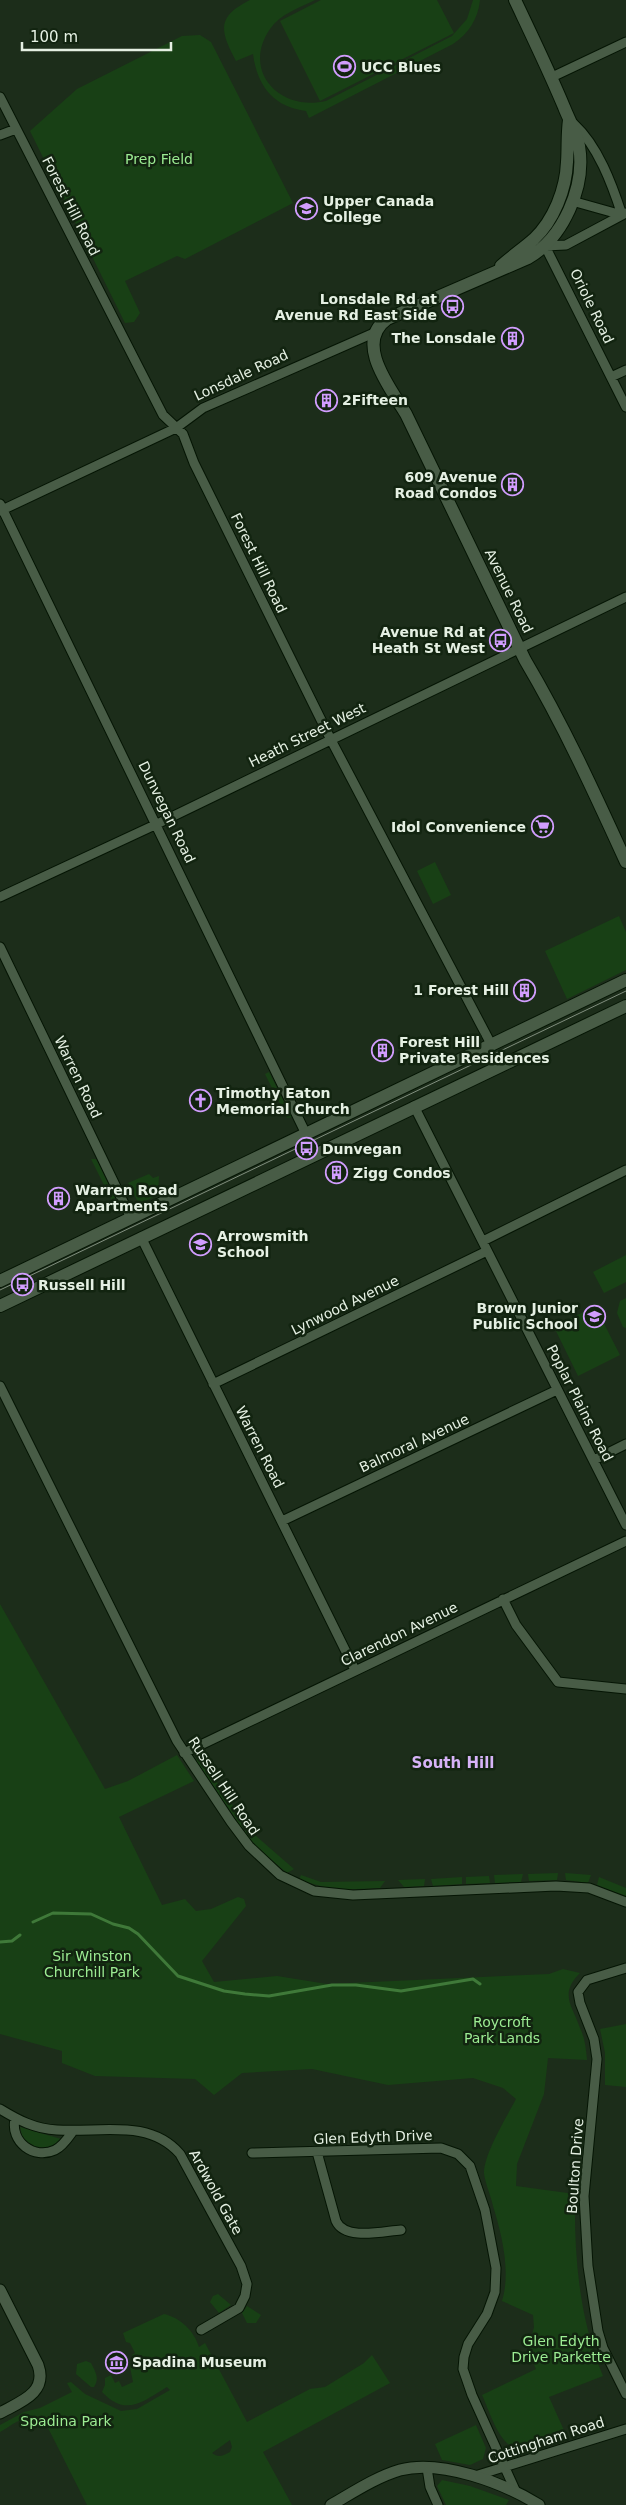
<svg xmlns="http://www.w3.org/2000/svg" width="626" height="2505" viewBox="0 0 626 2505" font-family="'DejaVu Sans',sans-serif">
<style>
.green{fill:#184015;fill-rule:evenodd}
.lines{fill:none;stroke-linecap:round;stroke-linejoin:round}
.stream{stroke:#3f7939;stroke-width:3}
.minor-casing{stroke:#051504;stroke-width:11}
.tertiary-casing{stroke:#051504;stroke-width:13}
.secondary-casing{stroke:#051504;stroke-width:14}
.minor{stroke:#485c46;stroke-width:9}
.tertiary{stroke:#485c46;stroke-width:11}
.secondary{stroke:#485c46;stroke-width:12}
.tram{stroke:#808e7e;stroke-width:1}
.labels{text-anchor:middle;stroke-width:5;stroke-linejoin:round;paint-order:stroke}
.poi-label{font-size:14px;font-weight:bold;fill:#e5f0e3;stroke:#122410;text-anchor:start}
.park-label{font-size:14px;fill:#9cec93;stroke:#122410}
.street-label{font-size:14px;fill:#e5f0e3;stroke:#122410}
.neighbourhood-label{font-size:15px;font-weight:bold;fill:#d6b3f7;stroke:#122410}
</style>
<rect width="100%" height="100%" fill="#1c2d1a"/>
<path class="green" d="M250 0H315C299 8 280 14 270 29 241 71 280 112 326 101L452 36 467 19 473 0H480C478 19 469 33 453 44L309 118 306 111C273 107 257 85 253 54L236 61C220 31 216 17 250 0Z
M321 0H437L454 33 320 101 280 21Z
M200 35 211 42 293 203 185 259 177 256 125 281 140 313 134 322 125 323 30 131 77 89 182 36Z
M435 862 451 895 433 904 417 871Z
M619 916 626 932V970L567 999 545 951Z
M269 1072 292 1117 287 1118 265 1074Z
M91 1159H96L117 1201 113 1203Z
M149 1174 153 1178 159 1176 158 1195 139 1204 128 1183Z
M626 1255V1282L604 1293 593 1272Z
M626 1298V1328L623 1327 617 1313 620 1301Z
M595 1306 620 1355 578 1376 554 1327Z
M0 1604 105 1789 128 1781 177 1755 194 1781 119 1817 162 1905 185 1899 196 1911 211 1909 238 1897 244 1899 246 1906 202 1961 214 1982 277 1976 327 1984 549 1974 563 1969 580 1973C559 1994 572 2005 580 2028 585 2038 586 2049 587 2060L548 2058 544 2094 517 2164 516 2186 575 2194C574 2256 579 2318 603 2376L549 2397 567 2437 527 2450C501 2454 491 2414 482 2395L536 2369 528 2352 534 2327 533 2315 502 2301C511 2272 502 2235 493 2206 491 2196 485 2183 484 2173 484 2154 507 2116 516 2099L503 2088 473 2078 388 2085 312 2069 242 2073 214 2095 195 2079 95 2076 62 2063V2051L0 2034Z
M196 1756H199L246 1825 242 1828 197 1763Z
M248 1829 294 1869 287 1873 259 1850 244 1832Z
M558 1873 557 1880 529 1881 528 1874Z
M565 1873 591 1875 588 1883 566 1880Z
M523 1874 521 1882 495 1883 494 1875Z
M301 1875 321 1882 385 1881 380 1888 335 1890 299 1880Z
M489 1876 490 1883 466 1884V1877Z
M462 1877V1884L433 1886 431 1879Z
M599 1877 626 1888V1897L597 1885Z
M425 1879 424 1886 404 1887 398 1880Z
M626 2024V2087L605 2085V2053L600 2029Z
M20 2127 61 2139C51 2151 33 2151 23 2139Z
M218 2294 231 2305 219 2313 210 2302 213 2296Z
M247 2306 261 2315 256 2323H247L242 2313Z
M164 2314C181 2318 194 2331 199 2347L205 2343 247 2422 310 2389 325 2387 364 2363 372 2355 390 2383 263 2452 292 2505H87L44 2420C28 2411 14 2424 0 2432V2425L24 2412 40 2408 72 2392 67 2383 71 2382 85 2394 121 2411 137 2409 170 2390 167 2387C142 2402 126 2417 102 2392L105 2385V2378L111 2375 115 2383 119 2381 122 2387 133 2382 130 2367 136 2363 132 2355 135 2353 130 2343 126 2342 123 2333ZM230 2440 232 2447 230 2452C223 2456 218 2458 212 2453Z
M86 2361 91 2363C95 2371 100 2378 94 2387H91L76 2374 77 2364Z
M476 2425 486 2448 483 2459 470 2465 442 2460 435 2444Z
M442 2480 470 2486 509 2500 506 2505H446L437 2486Z"/>
<g class="lines">
<path class="stream" d="M33 1922 53 1913 91 1914 113 1924 129 1928 138 1934 178 1976 224 1991 245 1994 269 1996 332 1985H356L401 1991 473 1979 480 1984
M0 1942 12 1941 20 1935"/>
<defs>
<path id="minor" d="M552 77 626 42
M0 97 163 415 183 434 194 463 330 738 491 1044
M574 124C598 146 612 184 622 215
M0 135 16 129
M572 201 622 215
M626 213 566 245 545 246 626 407
M611 377 626 370
M0 504 306 1134
M0 511 176 428 203 408 376 332
M0 897 157 824 626 597
M0 947 131 1218
M414 1106 626 1525
M141 1237 355 1670
M483 1241 626 1170
M213 1384 487 1251
M0 1386 177 1741 231 1822 249 1846 280 1875 314 1891 353 1895 556 1886 589 1888 626 1902
M594 1460 626 1444
M282 1521 557 1390
M503 1599 516 1625 558 1682 626 1689
M184 1753 626 1541
M626 1968 587 1980 578 1992 580 2003 594 2039 597 2059 584 2196 588 2266 598 2331 603 2348 626 2394
M0 2109C18 2120 35 2129 57 2130 100 2133 149 2118 180 2154L241 2266 247 2284 245 2296 239 2308 201 2330
M15 2119C10 2142 34 2160 55 2150 63 2146 68 2138 73 2131
M317 2152 336 2221C345 2241 384 2231 401 2230
M252 2153 441 2148 458 2154 470 2166 485 2210 496 2268 495 2292 487 2314 468 2344 464 2357 463 2369 472 2395 516 2492
M427 2468 430 2487 438 2505
M475 2476 626 2429"/>
<path id="tertiary" d="M0 2290 38 2365C48 2393 20 2402 0 2413
M331 2505C352 2493 376 2477 400 2470 441 2459 504 2483 539 2505"/>
<path id="secondary" d="M515 0C532 36 549 71 564 107 569 120 577 133 579 146 586 187 563 238 528 258L387 319C353 343 392 390 406 414L525 660C563 724 595 794 626 862
M501 266C512 256 524 248 534 239 554 220 566 189 567 162 568 148 567 134 569 120
M0 1281 626 980
M0 1306 626 1006"/>
</defs>
<use href="#minor" class="minor-casing"/>
<use href="#tertiary" class="tertiary-casing"/>
<use href="#secondary" class="secondary-casing"/>
<use href="#minor" class="minor"/>
<use href="#tertiary" class="tertiary"/>
<use href="#secondary" class="secondary"/>
<path class="tram" d="M0 1290 626 991"/>
</g>
<defs>
<symbol id="stadium-ring" viewBox="-11 -11 22 22"><circle r="9.5" fill="#122410" stroke="#d19dfe" stroke-width="1.5"/><path d="M0-5a6.5 5 0 1 0 0 10a6.5 5 0 1 0 0-10ZM-3.5-1.8h7v3.6h-7Z" fill="#d19dfe"/></symbol>
<symbol id="school-ring" viewBox="-11 -11 22 22"><circle r="9.5" fill="#122410" stroke="#d19dfe" stroke-width="1.5"/><path d="M0-5L7-2L0 1L-7-2ZM-4 1L0 2.5L4 1V4Q0 6-4 4Z" fill="#d19dfe"/></symbol>
<symbol id="bus-ring" viewBox="-11 -11 22 22"><circle r="9.5" fill="#122410" stroke="#d19dfe" stroke-width="1.5"/><path d="M-5-6H5V4H4V6H2V4H-2V6H-4V4H-5ZM-3.5-4V0h7V-4ZM-3.5 1.2v1.5H-2V1.2ZM2 1.2v1.5H3.5V1.2Z" fill="#d19dfe"/></symbol>
<symbol id="building-ring" viewBox="-11 -11 22 22"><circle r="9.5" fill="#122410" stroke="#d19dfe" stroke-width="1.5"/><path d="M-4-6H4V6H1V3H-1V6H-4ZM-2.5-4.3h1.7v1.8h-1.7ZM.8-4.3h1.7v1.8H.8ZM-2.5-1h1.7V.8h-1.7ZM.8-1h1.7V.8H.8Z" fill="#d19dfe"/></symbol>
<symbol id="supermarket-ring" viewBox="-11 -11 22 22"><circle r="9.5" fill="#122410" stroke="#d19dfe" stroke-width="1.5"/><path d="M-6-5.5h2.5l.6 2H6L4.5 2H-2.5L-4.4-4H-6ZM-1.5 3.2a1.3 1.3 0 1 0 .1 0ZM3 3.2a1.3 1.3 0 1 0 .1 0Z" fill="#d19dfe"/></symbol>
<symbol id="church-ring" viewBox="-11 -11 22 22"><circle r="9.5" fill="#122410" stroke="#d19dfe" stroke-width="1.5"/><path d="M-1.2-6h2.4v3.5h3.3v2.4h-3.3V6h-2.4V-.1h-3.3v-2.4h3.3Z" fill="#d19dfe"/></symbol>
<symbol id="museum-ring" viewBox="-11 -11 22 22"><circle r="9.5" fill="#122410" stroke="#d19dfe" stroke-width="1.5"/><path d="M0-6L6-3V-2H-6V-3ZM-5-1h2V3h-2ZM-1-1h2V3h-2ZM3-1h2V3H3ZM-6 4H6V6H-6Z" fill="#d19dfe"/></symbol>
</defs>
<g fill-rule="evenodd">
<use href="#stadium-ring" x="332" y="54" width="25" height="25"/>
<use href="#school-ring" x="294" y="196" width="25" height="25"/>
<use href="#bus-ring" x="440" y="294" width="25" height="25"/>
<use href="#building-ring" x="500" y="326" width="25" height="25"/>
<use href="#building-ring" x="314" y="388" width="25" height="25"/>
<use href="#building-ring" x="500" y="472" width="25" height="25"/>
<use href="#bus-ring" x="488" y="628" width="25" height="25"/>
<use href="#supermarket-ring" x="530" y="814" width="25" height="25"/>
<use href="#building-ring" x="512" y="978" width="25" height="25"/>
<use href="#building-ring" x="370" y="1038" width="25" height="25"/>
<use href="#church-ring" x="188" y="1088" width="25" height="25"/>
<use href="#bus-ring" x="294" y="1136" width="25" height="25"/>
<use href="#building-ring" x="324" y="1160" width="25" height="25"/>
<use href="#building-ring" x="46" y="1186" width="25" height="25"/>
<use href="#school-ring" x="188" y="1232" width="25" height="25"/>
<use href="#bus-ring" x="10" y="1272" width="25" height="25"/>
<use href="#school-ring" x="582" y="1304" width="25" height="25"/>
<use href="#museum-ring" x="104" y="2350" width="25" height="25"/>
</g>
<g class="labels">
<g class="poi-label">
<text x="361" y="72">UCC Blues</text>
<text x="323" y="206">Upper Canada<tspan x="323" dy="16">College</tspan></text>
<text x="437" y="304" text-anchor="end">Lonsdale Rd at<tspan x="437" dy="16">Avenue Rd East Side</tspan></text>
<text x="496" y="343" text-anchor="end">The Lonsdale</text>
<text x="342" y="405">2Fifteen</text>
<text x="497" y="482" text-anchor="end">609 Avenue<tspan x="497" dy="16">Road Condos</tspan></text>
<text x="485" y="637" text-anchor="end">Avenue Rd at<tspan x="485" dy="16">Heath St West</tspan></text>
<text x="526" y="832" text-anchor="end">Idol Convenience</text>
<text x="509" y="995" text-anchor="end">1 Forest Hill</text>
<text x="399" y="1047">Forest Hill<tspan x="399" dy="16">Private Residences</tspan></text>
<text x="216" y="1098">Timothy Eaton<tspan x="216" dy="16">Memorial Church</tspan></text>
<text x="322" y="1154">Dunvegan</text>
<text x="353" y="1178">Zigg Condos</text>
<text x="75" y="1195">Warren Road<tspan x="75" dy="16">Apartments</tspan></text>
<text x="217" y="1241">Arrowsmith<tspan x="217" dy="16">School</tspan></text>
<text x="38" y="1290">Russell Hill</text>
<text x="578" y="1313" text-anchor="end">Brown Junior<tspan x="578" dy="16">Public School</tspan></text>
<text x="132" y="2367">Spadina Museum</text>
</g>
<g class="park-label">
<text x="159" y="164">Prep Field</text>
<text x="92" y="1961">Sir Winston<tspan x="92" dy="16">Churchill Park</tspan></text>
<text x="502" y="2027">Roycroft<tspan x="502" dy="16">Park Lands</tspan></text>
<text x="561" y="2346">Glen Edyth<tspan x="561" dy="16">Drive Parkette</tspan></text>
<text x="66" y="2426">Spadina Park</text>
</g>
<g class="street-label">
<text transform="translate(71 206) rotate(63)" y="5">Forest Hill Road</text>
<text transform="translate(592 306) rotate(64)" y="5">Oriole Road</text>
<text transform="translate(241 375) rotate(-25)" y="5">Lonsdale Road</text>
<text transform="translate(259 563) rotate(64)" y="5">Forest Hill Road</text>
<text transform="translate(509 591) rotate(64)" y="5">Avenue Road</text>
<text transform="translate(307 735) rotate(-26)" y="5">Heath Street West</text>
<text transform="translate(167 812) rotate(64)" y="5">Dunvegan Road</text>
<text transform="translate(78 1077) rotate(64)" y="5">Warren Road</text>
<text transform="translate(345 1305) rotate(-26)" y="5">Lynwood Avenue</text>
<text transform="translate(580 1403) rotate(63)" y="5">Poplar Plains Road</text>
<text transform="translate(414 1443) rotate(-25)" y="5">Balmoral Avenue</text>
<text transform="translate(260 1447) rotate(63)" y="5">Warren Road</text>
<text transform="translate(399 1634) rotate(-26)" y="5">Clarendon Avenue</text>
<text transform="translate(224 1786) rotate(56)" y="5">Russell Hill Road</text>
<text transform="translate(373 2137) rotate(-2)" y="5">Glen Edyth Drive</text>
<text transform="translate(575 2166) rotate(-86)" y="5">Boulton Drive</text>
<text transform="translate(216 2192) rotate(61)" y="5">Ardwold Gate</text>
<text transform="translate(546 2440) rotate(-18)" y="5">Cottingham Road</text>
</g>
<g class="neighbourhood-label">
<text x="453" y="1768">South Hill</text>
</g>
</g>
<path d="M22 42v8h149v-8" fill="none" stroke="#e5f0e3" stroke-width="2.5"/>
<text x="30" y="42" font-size="15" fill="#e5f0e3" stroke="#122410" stroke-width="4" paint-order="stroke">100 m</text>
</svg>
